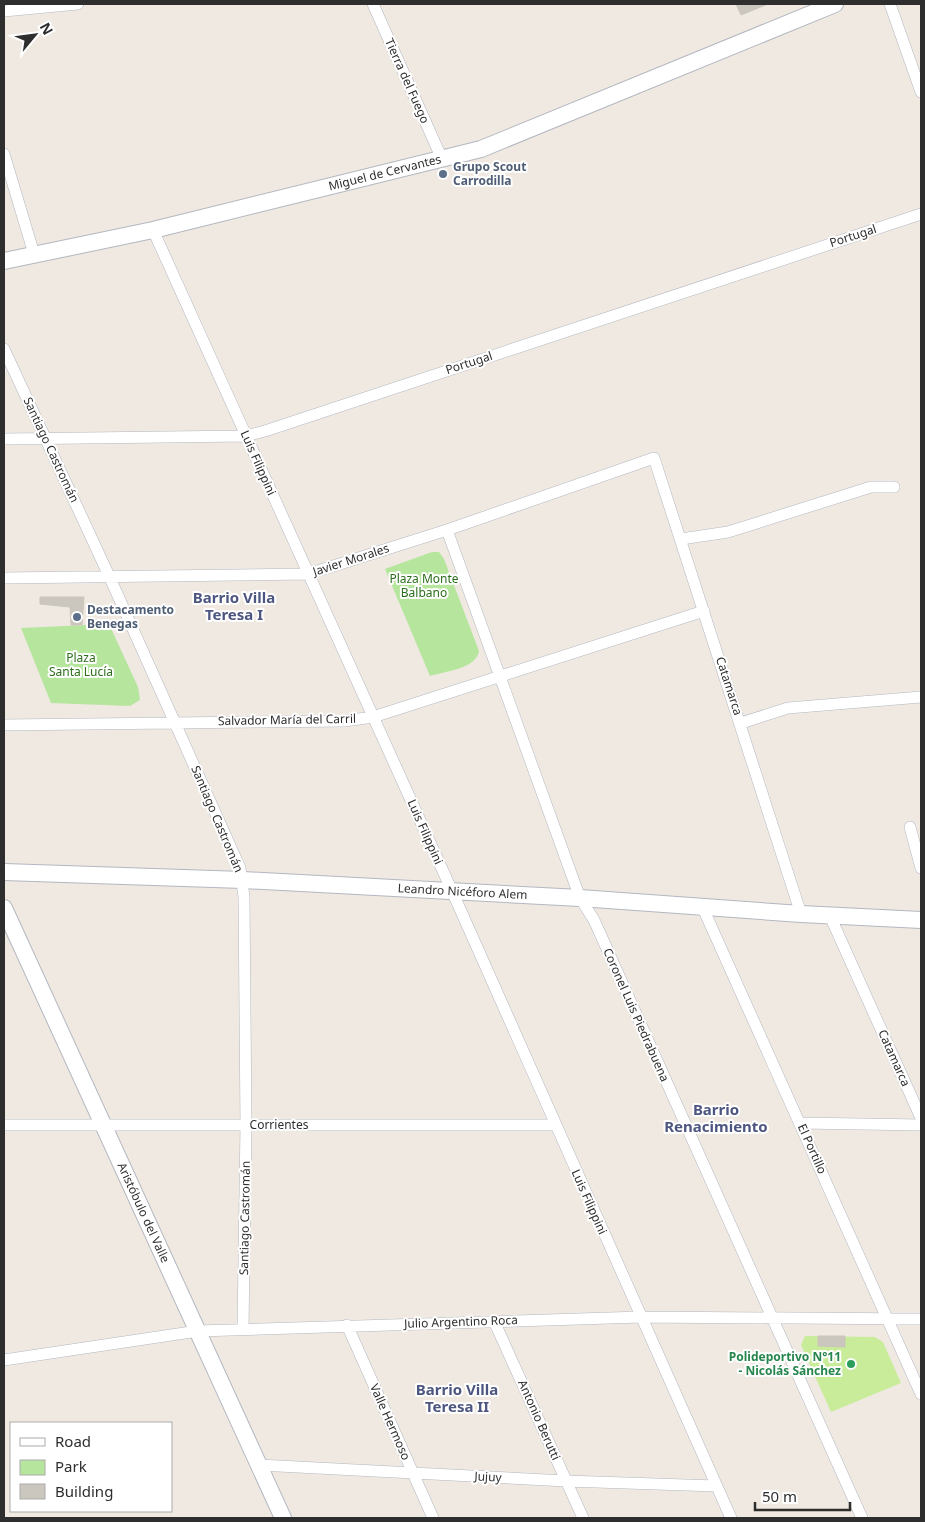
<svg xmlns="http://www.w3.org/2000/svg" width="925" height="1522" viewBox="0 0 925 1522" font-family="'Noto Sans',sans-serif">
<style>
.green{fill:#b6e59e}
.pitch{fill:#c9ec9a}
.building{fill:#cbc7bf;stroke:#cbc5ba}
.lines{fill:none;stroke-linecap:round;stroke-linejoin:round}
.street-casing{stroke:#b4b7c1;stroke-width:12}
.secondary-casing{stroke:#b4b7c1;stroke-width:18}
.street{stroke:#fff;stroke-width:11}
.secondary{stroke:#fff;stroke-width:16}
.service-dot{fill:#5c6f8a;stroke:#fff;stroke-width:2}
.leisure-dot{fill:#2e9e5b;stroke:#fff;stroke-width:2}
.labels{text-anchor:middle;stroke-width:4;stroke-linejoin:round;paint-order:stroke}
.street-label{font-size:12px;fill:#2e2e2e;stroke:#fff}
.service-label{font-size:12px;font-weight:bold;fill:#4e5e75;stroke:#fff;text-anchor:start}
.park-label{font-size:12px;fill:#2c6e1b;stroke:#fff}
.leisure-label{font-size:12px;font-weight:bold;fill:#27864d;stroke:#fff;text-anchor:end}
.quarter-label{font-size:15px;font-weight:bold;fill:#4d5680;stroke:#fff}
</style>
<rect width="100%" height="100%" fill="#efe9e1"/>
<path class="green" d="M432 552H439L444 559 479 651C476 669 446 671 430 676L385 569Z
M109 624 138 687 140 700 130 706 51 703 21 628Z"/>
<path class="pitch" d="M805 1336 875 1337 883 1342 901 1383 831 1412 801 1345Z"/>
<path class="building" d="M736 4H768L741 15Z
M40 597H84L82 625H71L70 607 40 604Z
M818 1336H845V1347L818 1346Z"/>
<g class="lines">
<defs>
<path id="street" d="M373 4 442 159
M890 4 921 92
M4 11 78 4
M4 154 34 254
M153 230 452 891 731 1518
M4 349 110 578 240 868 244 897 246 1125 243 1329
M4 439 246 436 265 431 921 214
M447 530 580 898 594 920 862 1518
M681 539 728 532 871 487H894
M4 578 308 574 447 530 654 458 801 914
M741 723 788 708 921 697
M4 725 345 721 373 717 704 611
M910 827 921 868
M702 906 921 1394
M830 916 921 1118
M801 1123 921 1125
M4 1125H555
M494 1321 583 1518
M347 1325 433 1518
M4 1360 198 1331 641 1317 921 1319
M259 1465 566 1481 716 1486"/>
<g id="secondary">
<path id="s1" d="M4 261 153 230 481 149 835 4"/>
<path id="s2" d="M4 872 243 880 580 898 801 914 921 920"/>
<path id="s3" d="M4 908 283 1518"/>
</g>
</defs>
<use href="#street" class="street-casing"/>
<use href="#secondary" class="secondary-casing"/>
<use href="#street" class="street"/>
<use href="#secondary" class="secondary"/>
</g>
<g class="service-dot">
<circle cx="443" cy="174" r="5"/>
<circle cx="77" cy="617" r="5"/>
</g>
<circle class="leisure-dot" cx="851" cy="1364" r="5"/>
<g class="labels">
<g class="street-label">
<text transform="translate(407 81) rotate(66)" y="4">Tierra del Fuego</text>
<text dy="4" stroke="none"><textPath href="#s1" startOffset="391">Miguel de Cervantes</textPath></text>
<text transform="translate(853 236) rotate(-18)" y="4">Portugal</text>
<text transform="translate(469 363) rotate(-18)" y="4">Portugal</text>
<text transform="translate(51 450) rotate(65)" y="4">Santiago Castromán</text>
<text transform="translate(258 463) rotate(66)" y="4">Luis Filippini</text>
<text transform="translate(351 560) rotate(-18)" y="4">Javier Morales</text>
<text transform="translate(729 686) rotate(72)" y="4">Catamarca</text>
<text transform="translate(287 720) rotate(-1)" y="4">Salvador María del Carril</text>
<text transform="translate(217 819) rotate(67)" y="4">Santiago Castromán</text>
<text transform="translate(425 832) rotate(66)" y="4">Luis Filippini</text>
<text dy="4" stroke="none"><textPath href="#s2" startOffset="459">Leandro Nicéforo Alem</textPath></text>
<text transform="translate(636 1015) rotate(66)" y="4">Coronel Luis Piedrabuena</text>
<text transform="translate(894 1058) rotate(66)" y="4">Catamarca</text>
<text x="279" y="1129">Corrientes</text>
<text transform="translate(812 1149) rotate(66)" y="4">El Portillo</text>
<text transform="translate(589 1202) rotate(66)" y="4">Luis Filippini</text>
<text dy="4" stroke="none"><textPath href="#s3" startOffset="335">Aristóbulo del Valle</textPath></text>
<text transform="translate(245 1218) rotate(-89)" y="4">Santiago Castromán</text>
<text transform="translate(461 1322) rotate(-2)" y="4">Julio Argentino Roca</text>
<text transform="translate(539 1420) rotate(66)" y="4">Antonio Berutti</text>
<text transform="translate(390 1422) rotate(66)" y="4">Valle Hermoso</text>
<text transform="translate(488 1477) rotate(3)" y="4">Jujuy</text>
</g>
<g class="service-label">
<text x="453" y="171">Grupo Scout<tspan x="453" dy="14">Carrodilla</tspan></text>
<text x="87" y="614">Destacamento<tspan x="87" dy="14">Benegas</tspan></text>
</g>
<g class="park-label">
<text x="424" y="583">Plaza Monte<tspan x="424" dy="14">Balbano</tspan></text>
<text x="81" y="662">Plaza<tspan x="81" dy="14">Santa Lucía</tspan></text>
</g>
<g class="leisure-label">
<text x="841" y="1361">Polideportivo N°11<tspan x="841" dy="14">- Nicolás Sánchez</tspan></text>
</g>
<g class="quarter-label">
<text x="234" y="603">Barrio Villa<tspan x="234" dy="17">Teresa I</tspan></text>
<text x="716" y="1115">Barrio<tspan x="716" dy="17">Renacimiento</tspan></text>
<text x="457" y="1395">Barrio Villa<tspan x="457" dy="17">Teresa II</tspan></text>
</g>
</g>
<rect width="925" height="1522" fill="none" stroke="#2e2e2e" stroke-width="10"/>
<rect x="10" y="1422" width="162" height="90" fill="#ffffff" stroke="#ababab"/>
<rect x="20" y="1438" width="25" height="8" fill="#ffffff" stroke="#ababab"/>
<text x="55" y="1447" font-size="15" fill="#2e2e2e">Road</text>
<rect x="20" y="1460" width="25" height="15" fill="#b6e59e" stroke="#ababab"/>
<text x="55" y="1472" font-size="15" fill="#2e2e2e">Park</text>
<rect x="20" y="1484" width="25" height="15" fill="#cbc7bf" stroke="#ababab"/>
<text x="55" y="1497" font-size="15" fill="#2e2e2e">Building</text>
<g transform="translate(35 35) rotate(61)" stroke="#ffffff" stroke-width="4" paint-order="stroke">
<path d="M0-4L9 19L0 12L-9 19Z" fill="#2e2e2e"/>
<text y="-8" font-size="14" font-weight="bold" text-anchor="middle" fill="#2e2e2e">N</text>
</g>
<path d="M755 1502v8h95v-8" fill="none" stroke="#2e2e2e" stroke-width="2.5"/>
<text x="762" y="1502" font-size="15" fill="#2e2e2e" stroke="#ffffff" stroke-width="4" paint-order="stroke">50 m</text>
</svg>
